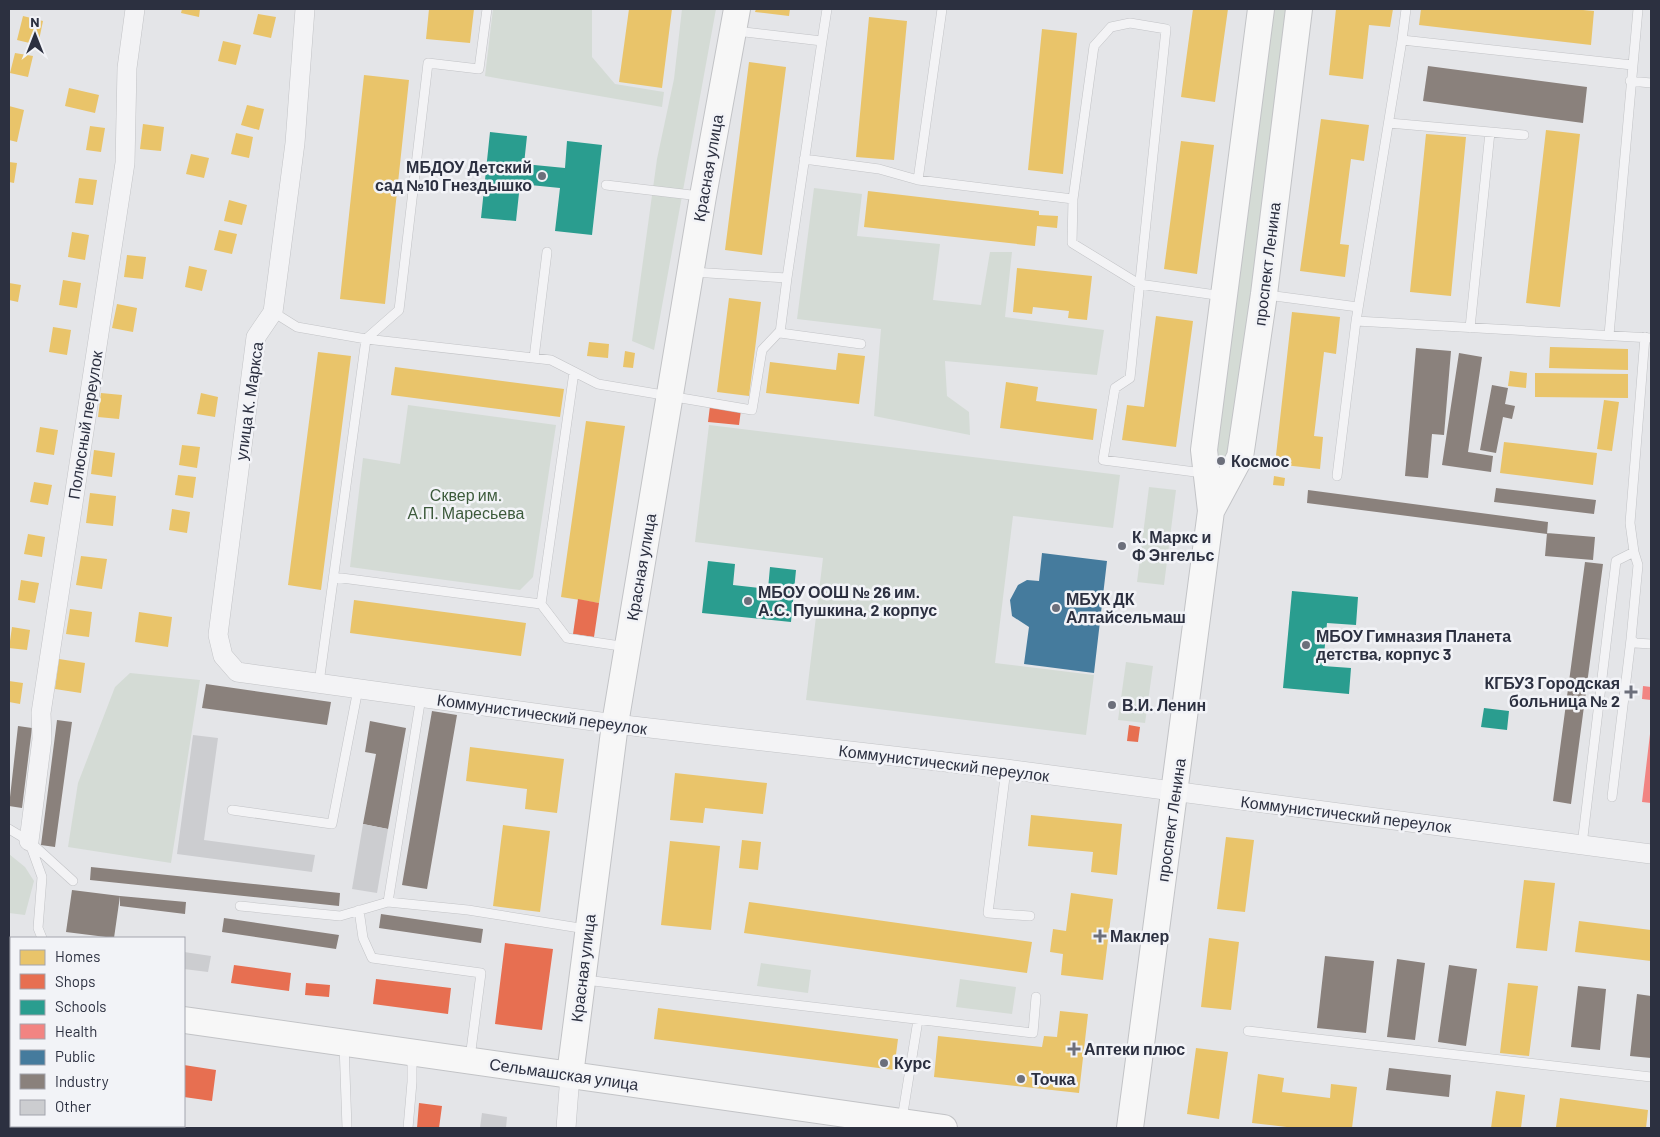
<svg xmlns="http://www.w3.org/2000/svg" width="1660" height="1137" viewBox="0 0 1660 1137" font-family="Barlow,sans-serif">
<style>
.green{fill:#d4dbd5}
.homes{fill:#e9c46a}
.shops{fill:#e76f51}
.schools{fill:#2a9d8f}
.health{fill:#f28482}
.public{fill:#457b9d}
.industry{fill:#8a817c}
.building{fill:#cccdd0}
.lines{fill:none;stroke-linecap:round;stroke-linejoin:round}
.lane-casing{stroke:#c2c3c6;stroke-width:10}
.street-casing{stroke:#c2c3c6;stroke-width:20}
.secondary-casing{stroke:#c2c3c6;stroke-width:28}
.lane{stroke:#f3f3f5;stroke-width:9}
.street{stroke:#f3f3f5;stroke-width:19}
.secondary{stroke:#f7f7f7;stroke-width:26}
.poi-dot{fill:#6c6f7b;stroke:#f2f3f7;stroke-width:2}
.labels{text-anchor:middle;stroke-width:5;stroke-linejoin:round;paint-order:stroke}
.poi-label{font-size:16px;font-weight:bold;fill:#2c3040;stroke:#f2f3f7;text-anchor:start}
.street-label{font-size:16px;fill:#2c3040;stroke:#f2f3f7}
.park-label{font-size:16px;fill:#3c5a3b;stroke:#f2f3f7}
</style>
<rect width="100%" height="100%" fill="#e4e5e8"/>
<path class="green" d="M493 9H592V57L615 84 664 92 662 107 485 76Z
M682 9H716L654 350 632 341 657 159 674 79Z
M1268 9H1294L1227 466 1215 463Z
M814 188 862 194 857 236 940 244 933 300 981 305 990 252H1012L1005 317 1104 330 1097 375 945 361 947 396 969 412 970 435 874 416 881 329 797 319Z
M408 405 556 425 533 577 520 590 350 567 363 458 400 464Z
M709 425 1120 475 1113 528 1013 516 995 663 1094 675 1086 735 806 700 823 558 695 542Z
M1149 487 1176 490 1164 585 1137 582Z
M1126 662 1153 666 1145 723 1118 720Z
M130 673 200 680 171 863 68 847 78 783 115 687Z
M9 854 25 867 34 881 25 915 9 913Z
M761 963 811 970 808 993 757 986Z
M960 979 1016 987 1012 1014 956 1007Z"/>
<path class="homes" d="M182 9H200L199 17 181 13Z
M429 9H474L470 43 426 39Z
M629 9H672L662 88 619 82Z
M756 9H790L789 16 755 12Z
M1193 9H1228L1215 102 1181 97Z
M1336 9H1393L1390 27 1369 25 1363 79 1329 75Z
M1421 9H1572L1594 11 1591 45 1419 25Z
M258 14 276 17 271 38 253 34Z
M23 16 43 21 38 45 17 40Z
M869 17 907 21 894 160 856 157Z
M1042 29 1077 33 1063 174 1028 170Z
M223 41 241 45 236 65 218 61Z
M15 53 33 56 28 77 10 73Z
M749 62 786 67 762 255 725 250Z
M364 75 409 80 385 304 340 299Z
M69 88 99 95 95 113 65 106Z
M247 105 264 109 259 130 241 125Z
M9 106 24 110 17 142 9 140Z
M1321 119 1369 125 1364 161 1351 159 1340 244 1349 245 1345 277 1300 271Z
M143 124 164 127 161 151 140 149Z
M90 126 105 128 101 152 86 150Z
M1546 130 1580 134 1560 307 1526 303Z
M236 133 253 137 249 158 231 154Z
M1426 134 1466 137 1451 296 1410 292Z
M1181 141 1214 145 1197 274 1164 269Z
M191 154 209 158 204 178 186 174Z
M9 162 17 163 14 183 9 182Z
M79 178 97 180 93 205 75 203Z
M868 191 1039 211V215L1058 216 1057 228 1037 226 1035 246 864 227Z
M229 200 247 205 242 225 224 221Z
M219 230 237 234 232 254 214 250Z
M72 232 89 235 85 260 68 257Z
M127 255 146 257 143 279 124 277Z
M189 266 207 270 202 291 185 287Z
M1017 268 1092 276 1087 320 1068 318 1069 311 1033 307 1032 314 1013 312Z
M63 280 81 283 77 308 59 305Z
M9 283 21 285 18 302 9 300Z
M729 298 761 302 749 396 717 392Z
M117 304 137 308 133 332 112 328Z
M1292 312 1340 317 1336 354 1324 352 1314 436 1323 437 1320 469 1275 464Z
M1156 316 1193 321 1176 447 1122 440 1127 405 1144 407Z
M53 327 71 330 67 355 49 352Z
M589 342 609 344 608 358 587 356Z
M1550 347 1628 349V370L1549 368Z
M625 351 635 353 633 368 623 367Z
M318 352 351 356 321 590 288 585Z
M838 353 865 356 859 404 766 393 770 362 836 370Z
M395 367 564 389 560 417 391 395Z
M1510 371 1527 373 1526 388 1508 386Z
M1535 373 1628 374V398L1535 397Z
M1006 382 1038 387 1036 401 1097 409 1093 440 1000 428Z
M101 393 122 395 119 419 98 417Z
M201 393 218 397 215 417 197 414Z
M1604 400 1619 402 1612 451 1597 449Z
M586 421 625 426 599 603 561 597Z
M40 427 58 430 54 455 36 452Z
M1504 442 1597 453 1593 485 1500 473Z
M182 445 200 447 197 468 179 465Z
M94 450 115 453 112 477 91 474Z
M178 475 196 477 193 498 175 495Z
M1274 476 1285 478 1284 486 1273 485Z
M34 482 52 485 48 505 30 502Z
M90 493 116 496 113 526 86 523Z
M172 509 190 512 187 533 169 530Z
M28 534 45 537 42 557 24 554Z
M81 556 107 559 102 589 76 585Z
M21 580 39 583 35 603 18 600Z
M354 600 526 623 521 656 350 633Z
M70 609 92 612 89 637 66 634Z
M139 612 172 617 168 647 135 642Z
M12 627 30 630 27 650 9 648Z
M59 659 85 663 81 693 55 689Z
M9 681 23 683 20 704 9 702Z
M470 747 564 759 557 813 525 809 527 789 466 781Z
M675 773 767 783 763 814 705 808 703 823 670 820Z
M1031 815 1122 824 1117 875 1091 872 1093 852 1028 846Z
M503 825 550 831 540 912 493 906Z
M1226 837 1254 840 1245 912 1217 909Z
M742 840 761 842 758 870 739 868Z
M670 841 720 846 711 930 661 925Z
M1524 880 1555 883 1547 951 1516 948Z
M1071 893 1113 899 1103 980 1061 975 1063 954 1050 952 1053 929 1066 931Z
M749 902 1032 942 1027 973 744 933Z
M1579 921 1651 930V961L1575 952Z
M1209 938 1239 942 1231 1010 1201 1007Z
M1508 983 1538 986 1529 1056 1500 1053Z
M658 1008 898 1039 894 1070 654 1039Z
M1060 1011 1088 1014 1079 1093 934 1077 938 1036 1042 1047 1044 1036 1057 1037Z
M1196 1048 1228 1052 1219 1119 1187 1114Z
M1258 1074 1284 1078 1282 1092 1330 1098 1331 1084 1357 1087 1352 1128H1295L1252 1123Z
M1496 1091 1525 1095 1521 1128H1491Z
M1560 1098 1648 1110 1646 1128 1556 1127Z"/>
<path class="shops" d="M710 406 741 410 739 425 708 422Z
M578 599 599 603 594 637 573 634Z
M1129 725 1140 727 1138 742 1127 741Z
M505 943 553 949 542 1030 495 1024Z
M234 965 291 973 289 991 231 983Z
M376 979 451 988 448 1014 373 1004Z
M306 983 330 985 329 997 305 995Z
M184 1065 216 1070 212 1101 184 1097Z
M419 1103 442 1106 439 1128H417Z
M50 1126H85V1128H49Z"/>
<path class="schools" d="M490 132 527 136 524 164 565 168 567 141 602 145 592 235 555 231 560 188 520 184 516 221 481 218Z
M708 561 735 564 733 585 768 589 770 567 796 570 791 622 702 613Z
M1292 591 1358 597 1356 625 1327 623 1323 666 1351 668 1349 694 1283 688Z
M1484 708 1509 711 1507 730 1481 727Z"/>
<path class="health" d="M1643 686 1651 687V700L1642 699Z
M1650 734H1651V803L1642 802Z"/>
<path class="public" d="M1042 553 1107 561 1094 673 1024 664 1029 627 1012 616 1010 600 1018 585 1027 580 1039 581Z"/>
<path class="industry" d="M1428 66 1587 87 1583 123 1423 101Z
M1416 348 1451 351 1444 435 1432 434 1428 478 1405 476Z
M1459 353 1482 357 1468 452 1493 456 1491 472 1442 465Z
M1492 385 1508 388 1505 404 1515 406 1512 419 1503 417 1496 453 1480 450Z
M1496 488 1596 500 1594 514 1494 502Z
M1308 490 1548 522 1547 534 1307 503Z
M1547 533 1595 537 1593 560 1545 556Z
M1585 562 1603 564 1571 804 1553 801Z
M206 684 331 702 327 725 202 708Z
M432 711 457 715 427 889 402 885Z
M57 720 72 722 55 847 41 845Z
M370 721 406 728 388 829 363 824 376 754 365 752Z
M18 726 32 728 22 808 9 806Z
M91 867 340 893 339 906 90 880Z
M72 890 120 896 114 938 66 932Z
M120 896 186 902 185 914 120 906Z
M381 914 483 929 481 943 379 928Z
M224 918 339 935 336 949 222 932Z
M1325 956 1374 961 1366 1033 1317 1028Z
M1397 959 1425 963 1415 1040 1387 1037Z
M1449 965 1477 969 1466 1046 1438 1042Z
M1578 986 1606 989 1600 1050 1571 1047Z
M1637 994 1651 996V1058L1630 1056Z
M1389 1068 1451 1075 1449 1097 1386 1090Z
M121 1126H139V1128H121Z"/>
<path class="building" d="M193 735 218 738 204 840 315 855 312 872 177 854Z
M363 824 388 829 377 893 352 889Z
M184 952 211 956 208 972 184 969Z
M482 1113 507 1117 506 1128H480Z
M162 1126H180V1128H162Z"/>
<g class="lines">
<defs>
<path id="lane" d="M1406 9 1402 40 1632 65
M736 31 822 41 827 9
M1630 81 1651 83
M1389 123 1524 135
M804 159 879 169 918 180 1073 199 1072 243 1139 284 1223 296
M918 180 942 9
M606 185 700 196
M1073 199 1094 46 1111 27 1130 23 1166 29 1130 378 1115 388 1103 460 1203 473
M692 272 787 278 822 41
M787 278 780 333 861 344
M1267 295 1358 307
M273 312 297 327 366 339 551 360 598 384 752 410 762 350 780 331
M1356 321 1651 338
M1470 328 1490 132
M1609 335 1638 9
M534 358 547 252
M1337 476 1356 321 1402 40
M1634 552 1638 565 1631 639 1635 643 1651 644
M334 577 541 604 567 638 627 647
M541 604 574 372
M319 683 366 339 399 310 428 63 479 69 487 9
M1006 769 988 913 1030 916
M1612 797 1631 639
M232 810 332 824 358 689
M9 829 29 841 73 881
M29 841 42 877 38 928 42 938
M1582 845 1616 561 1634 552 1630 523 1645 337
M388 902 468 910 586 929
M240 906 340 916 388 902 421 697
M359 910 363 938 372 958 481 973 470 1058
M585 980 1033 1033 1036 997
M1248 1031 1651 1077
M344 1044 347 1128
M902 1119 918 1020
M408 1128 412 1082V1055"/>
<path id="street" d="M305 9 295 143 273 312 256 337 218 635 223 656 237 672 615 724 1006 769 1651 854
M29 841 42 739 41 713 125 163 127 68 135 9
M566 1128 570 1075"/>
<path id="secondary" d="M1211 511 1240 457 1264 294 1299 9
M9 995 11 996
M184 1020 944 1128
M570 1075 615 724 703 196 737 9
M1130 1128 1211 511 1204 450 1261 9"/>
</defs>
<use href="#lane" class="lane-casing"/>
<use href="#street" class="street-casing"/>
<use href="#secondary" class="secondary-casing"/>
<use href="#lane" class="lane"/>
<use href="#street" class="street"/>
<use href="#secondary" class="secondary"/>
</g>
<g class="poi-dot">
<circle cx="542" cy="176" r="5"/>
<circle cx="1221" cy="461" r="5"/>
<circle cx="1122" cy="546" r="5"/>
<circle cx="748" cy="601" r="5"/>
<circle cx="1056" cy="608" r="5"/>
<circle cx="1306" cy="645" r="5"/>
<path d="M1628.5 684.5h5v5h5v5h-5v5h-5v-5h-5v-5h5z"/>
<circle cx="1112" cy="705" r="5"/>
<path d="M1097.5 928.5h5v5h5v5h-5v5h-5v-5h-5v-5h5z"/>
<path d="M1071.5 1041.5h5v5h5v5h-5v5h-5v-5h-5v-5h5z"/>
<circle cx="884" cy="1063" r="5"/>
<circle cx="1021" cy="1079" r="5"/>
</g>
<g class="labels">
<g class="poi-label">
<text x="532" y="173" text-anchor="end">МБДОУ Детский<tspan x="532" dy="18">сад №10 Гнездышко</tspan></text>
<text x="1231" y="467">Космос</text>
<text x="1132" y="543">К. Маркс и<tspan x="1132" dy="18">Ф Энгельс</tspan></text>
<text x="758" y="598">МБОУ ООШ № 26 им.<tspan x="758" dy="18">А.С. Пушкина, 2 корпус</tspan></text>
<text x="1066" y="605">МБУК ДК<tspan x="1066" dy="18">Алтайсельмаш</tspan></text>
<text x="1316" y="642">МБОУ Гимназия Планета<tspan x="1316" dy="18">детства, корпус 3</tspan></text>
<text x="1620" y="689" text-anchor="end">КГБУЗ Городская<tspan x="1620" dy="18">больница № 2</tspan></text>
<text x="1122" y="711">В.И. Ленин</text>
<text x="1110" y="942">Маклер</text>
<text x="1084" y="1055">Аптеки плюс</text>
<text x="894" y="1069">Курс</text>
<text x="1031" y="1085">Точка</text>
</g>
<g class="street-label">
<text transform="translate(708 168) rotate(-80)" y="6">Красная улица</text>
<text transform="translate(1267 264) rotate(-83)" y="6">проспект Ленина</text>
<text transform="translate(249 401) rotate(-82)" y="6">улица К. Маркса</text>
<text transform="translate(85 425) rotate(-81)" y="6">Полюсный переулок</text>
<text transform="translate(641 567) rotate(-80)" y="6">Красная улица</text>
<text transform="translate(542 714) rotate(8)" y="6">Коммунистический переулок</text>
<text transform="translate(944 763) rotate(7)" y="6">Коммунистический переулок</text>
<text transform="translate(1346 814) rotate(7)" y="6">Коммунистический переулок</text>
<text transform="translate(1171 820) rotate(-82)" y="6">проспект Ленина</text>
<text transform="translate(583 968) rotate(-83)" y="6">Красная улица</text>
<text transform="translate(564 1074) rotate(8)" y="6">Сельмашская улица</text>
</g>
<g class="park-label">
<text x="466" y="501">Сквер им.<tspan x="466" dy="18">А.П. Маресьева</tspan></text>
</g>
</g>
<rect width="1660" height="1137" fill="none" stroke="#2c3040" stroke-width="20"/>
<rect x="10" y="937" width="175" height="190" fill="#f2f3f7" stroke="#a3a5ae"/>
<rect x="20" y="950" width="25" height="15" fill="#e9c46a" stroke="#a3a5ae"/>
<text x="55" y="962" font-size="15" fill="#2c3040">Homes</text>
<rect x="20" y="974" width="25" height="15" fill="#e76f51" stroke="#a3a5ae"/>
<text x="55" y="987" font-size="15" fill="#2c3040">Shops</text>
<rect x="20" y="1000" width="25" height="15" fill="#2a9d8f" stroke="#a3a5ae"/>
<text x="55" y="1012" font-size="15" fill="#2c3040">Schools</text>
<rect x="20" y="1024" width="25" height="15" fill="#f28482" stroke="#a3a5ae"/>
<text x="55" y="1037" font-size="15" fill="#2c3040">Health</text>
<rect x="20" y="1050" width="25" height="15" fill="#457b9d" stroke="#a3a5ae"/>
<text x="55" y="1062" font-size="15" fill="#2c3040">Public</text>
<rect x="20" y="1074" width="25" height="15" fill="#8a817c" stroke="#a3a5ae"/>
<text x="55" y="1087" font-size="15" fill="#2c3040">Industry</text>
<rect x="20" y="1100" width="25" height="15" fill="#cccdd0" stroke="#a3a5ae"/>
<text x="55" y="1112" font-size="15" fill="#2c3040">Other</text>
<g transform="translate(35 35)" stroke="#f2f3f7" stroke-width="4" paint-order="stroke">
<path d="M0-4L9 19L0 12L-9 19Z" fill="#2c3040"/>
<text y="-8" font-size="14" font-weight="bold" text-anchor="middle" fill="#2c3040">N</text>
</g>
</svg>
